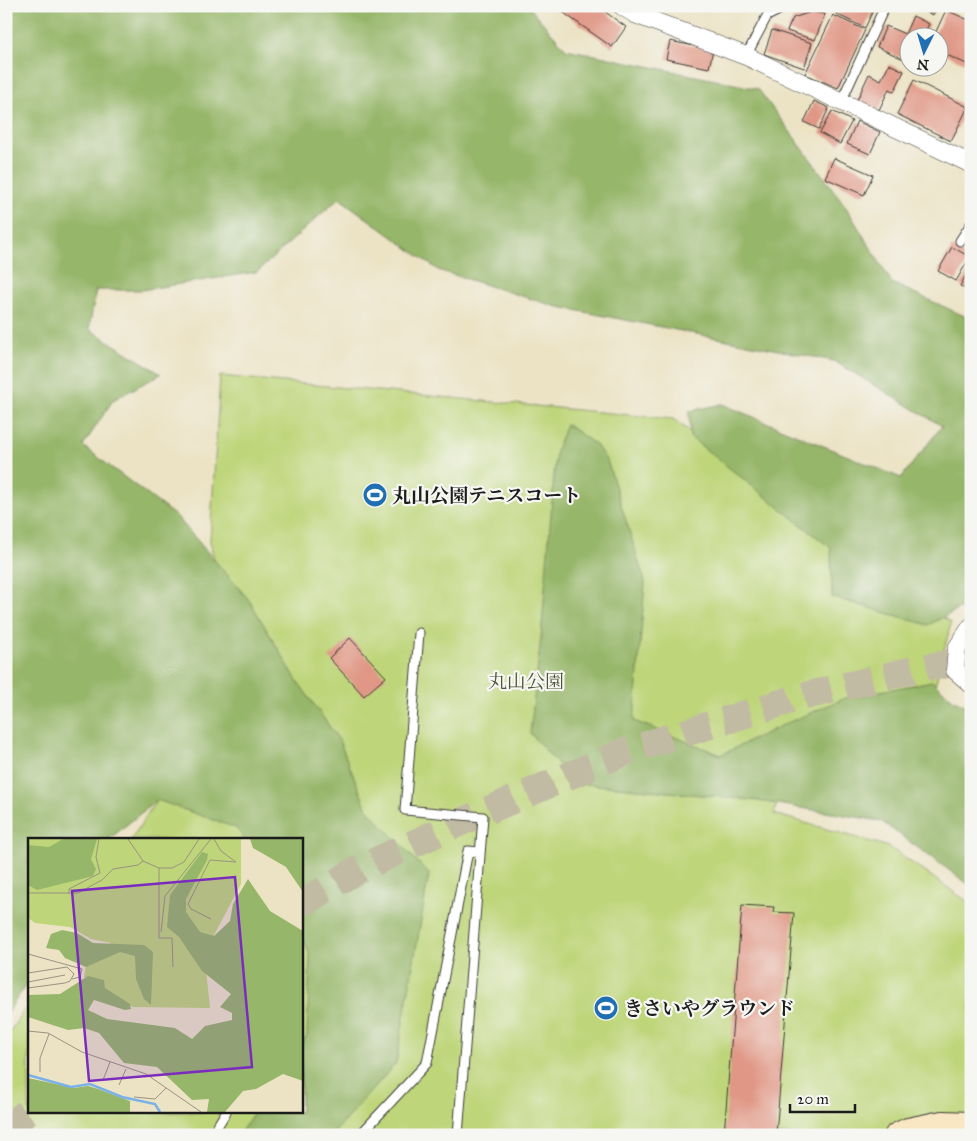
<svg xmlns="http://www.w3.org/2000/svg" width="977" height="1141" viewBox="0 0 977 1141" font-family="'IM FELL Great Primer','Noto Serif JP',serif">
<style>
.green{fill:#bed579;stroke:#6d784a}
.forest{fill:#96b669;stroke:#596942}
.building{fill:#e09785}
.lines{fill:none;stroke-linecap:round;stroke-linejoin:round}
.highway-tunnel{stroke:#c2bba3;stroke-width:28;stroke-dasharray:28 14;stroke-linecap:butt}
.lane-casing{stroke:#3b3a35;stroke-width:11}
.street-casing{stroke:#3b3a35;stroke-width:19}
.secondary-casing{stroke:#3b3a35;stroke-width:26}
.lane{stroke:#fff;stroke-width:9}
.street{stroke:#fff;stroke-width:18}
.secondary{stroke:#f9e7c3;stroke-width:24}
.labels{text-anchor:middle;stroke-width:4.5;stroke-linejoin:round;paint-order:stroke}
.poi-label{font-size:19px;font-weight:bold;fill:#1c1c1c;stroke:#f6f6f2;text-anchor:start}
.park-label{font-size:19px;fill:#4d5438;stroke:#f6f6f2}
.inset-river{fill:none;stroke:#79b1e8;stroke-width:2.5}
.inset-road{fill:none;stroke:#999381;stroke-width:1}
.view{fill:#7b2cbf;fill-opacity:0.15;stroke:#7b2cbf;stroke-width:2.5}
.inset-edge{fill:none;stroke:#1c1c1c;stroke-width:2.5}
</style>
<rect width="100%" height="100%" fill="#f6f6f2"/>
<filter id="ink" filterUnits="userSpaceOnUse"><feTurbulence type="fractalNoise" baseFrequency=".02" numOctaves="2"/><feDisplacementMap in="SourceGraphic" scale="10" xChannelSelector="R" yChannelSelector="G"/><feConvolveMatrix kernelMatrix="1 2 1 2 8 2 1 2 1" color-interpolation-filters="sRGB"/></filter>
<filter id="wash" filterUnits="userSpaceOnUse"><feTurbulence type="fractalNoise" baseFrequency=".0096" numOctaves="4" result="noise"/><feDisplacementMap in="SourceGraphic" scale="20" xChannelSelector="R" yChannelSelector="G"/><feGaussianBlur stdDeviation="1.12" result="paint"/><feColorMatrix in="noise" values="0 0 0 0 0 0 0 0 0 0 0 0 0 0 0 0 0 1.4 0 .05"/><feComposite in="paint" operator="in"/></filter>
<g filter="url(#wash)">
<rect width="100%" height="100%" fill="#ece3c5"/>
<path class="green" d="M220 376 673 419 951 623 926 721 789 763 774 814 889 847 971 904V1135H6V1038L29 1002V1112H301V840H131L155 802 223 601 210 541Z"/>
<path class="forest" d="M6 6H528L566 49 758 89 844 204 892 283 971 319V603L928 625 832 597 831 548 690 437 689 411 722 404 901 478 942 426 834 361 554 306 438 270 339 198 257 272 141 290H96L89 329 161 374 113 400 83 446 177 517 249 600 298 682 339 740 367 809 429 874 396 1063 332 1135H239L254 1112H301V1044L307 1036 310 956 301 932V840H245L236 828 157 800 108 840H29V980L6 1015Z
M566 424 596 445 608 463 645 582 634 721 721 755 787 723 845 698 932 681 954 700 971 708V886L881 821 752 800 575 783 530 733 541 638 556 451Z"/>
<g id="blocks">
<path class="building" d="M564 6H597L626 27 612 47 561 11Z
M839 6H875L865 28 836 14Z
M914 6H937L933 15Z
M946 10 971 21V66L940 52V38H933Z
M811 12 825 14 815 40 787 31 793 18Z
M833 15 865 30 838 88 805 74Z
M913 16 929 24 922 38H910V62L877 47 886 26 905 34Z
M772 30 812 43 804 68 764 54Z
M670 41 713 50 709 68 666 59Z
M889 64 904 71 894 92 889 89 879 110 857 100 869 74 881 80Z
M914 80 968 107 951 141 897 114Z
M814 101 829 108 819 129 804 122Z
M832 111 852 121 840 144 820 133Z
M857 121 880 132 870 154 847 144Z
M834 158 873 175 864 195 825 178Z
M952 247 970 257 956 281 938 271Z
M971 266V292L960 286Z
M350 638 386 677 364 696 329 658Z
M742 905 774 907 773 912 794 913 776 1135H724Z"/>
</g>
</g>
<g filter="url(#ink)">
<use href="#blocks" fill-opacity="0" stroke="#3b3a35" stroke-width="1"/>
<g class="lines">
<path class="highway-tunnel" d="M301 904 355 871 456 824 627 751 800 697 918 669 971 660
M6 1131 29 1110"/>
<defs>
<path id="lane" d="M746 56 767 16 787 6
M841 102 885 6
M960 241 971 224
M419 633 405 810 483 817 458 1135
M212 1135 226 1112
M360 1135 427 1063 468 851 480 852"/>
<path id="street" d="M622 6 635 14 746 56 971 164
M971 627 957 648 955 670 971 684"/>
<path id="secondary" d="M897 1135 908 1130 942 1123 971 1124"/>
</defs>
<use href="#lane" class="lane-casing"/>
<use href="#street" class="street-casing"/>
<use href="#secondary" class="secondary-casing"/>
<use href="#lane" class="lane"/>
<use href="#street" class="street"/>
<use href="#secondary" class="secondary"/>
</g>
</g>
<defs>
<symbol id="stadium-disc" viewBox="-11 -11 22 22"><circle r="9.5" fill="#1f6fb2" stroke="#f6f6f2"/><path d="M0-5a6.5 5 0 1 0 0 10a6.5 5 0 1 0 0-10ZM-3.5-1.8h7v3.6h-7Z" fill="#fff"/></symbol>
</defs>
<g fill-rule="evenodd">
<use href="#stadium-disc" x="361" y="481" width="28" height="28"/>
<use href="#stadium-disc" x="592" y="994" width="28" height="28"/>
</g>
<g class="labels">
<g class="poi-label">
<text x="392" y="502">丸山公園テニスコート</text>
<text x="624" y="1015">きさいやグラウンド</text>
</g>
<g class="park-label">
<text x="526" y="688">丸山公園</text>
</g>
</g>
<g transform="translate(28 838)">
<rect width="275" height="275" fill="#ece3c5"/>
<path d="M0 1H213V46L186 97 178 132 182 170 105 169 56 139 59 122 81 113 83 105 63 101 42 89 7 85 0 80Z" fill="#bed579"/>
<path d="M35 1H69L63 21 68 31 65 38 9 52 0 47V7L21 9ZM222 1H275V54L258 29 225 10ZM174 14 180 16 179 22 158 61V74L172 94 186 98 202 83 205 66 220 41 242 73 275 93V243L255 236 228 251 215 253 197 274H179L181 261 164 262 129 229 96 225 71 195 56 190 40 192 0 179V157L32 156 60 138 76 142 77 150 102 166 103 171 97 172 66 162 60 172 79 181 147 190 164 201 177 188 204 182V175L192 169 203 156 174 133 151 99 139 89 142 57ZM34 92 49 95 65 105 116 107 125 114 123 167 116 161 108 141 107 118 92 114 58 129 37 120 31 112 18 110 23 96ZM0 240 46 250 60 248 70 251 102 263V274H0Z" fill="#96b669"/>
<path class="inset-river" d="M0 237 43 249 62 246 94 259 127 266 132 274"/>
<path class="inset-road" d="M115 23 131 30V100H144L145 129M131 30H144L156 24 171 1M0 55H50L74 42 85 31 110 27 115 23 100 1M41 56V51L72 35 68 19 71 1M183 81 163 71 160 66 182 22 208 24 193 13 186 1M133 94 137 58 183 1M0 116 54 131 52 139 44 141M0 135 39 129 46 136 42 143 37 145 0 150M0 144 37 137M0 193 20 195 54 214 118 236 173 274M12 234V220L21 196M75 242 82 224M91 247 98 231M106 259 127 261 138 250"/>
<path class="view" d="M207 39 224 229 61 243 44 53Z"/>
<rect width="275" height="275" class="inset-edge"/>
</g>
<rect width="977" height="1141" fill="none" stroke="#f6f6f2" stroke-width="25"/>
<g transform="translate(924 52) rotate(185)"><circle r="24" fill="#f6f6f2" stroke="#9f9f9c"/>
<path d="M0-4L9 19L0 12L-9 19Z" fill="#1f6fb2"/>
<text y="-8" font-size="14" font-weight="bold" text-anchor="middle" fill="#1c1c1c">N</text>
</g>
<path d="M790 1104v8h65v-8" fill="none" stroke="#1c1c1c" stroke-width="2.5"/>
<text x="797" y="1104" font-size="15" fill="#1c1c1c" stroke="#f6f6f2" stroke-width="4" paint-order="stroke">20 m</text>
</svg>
